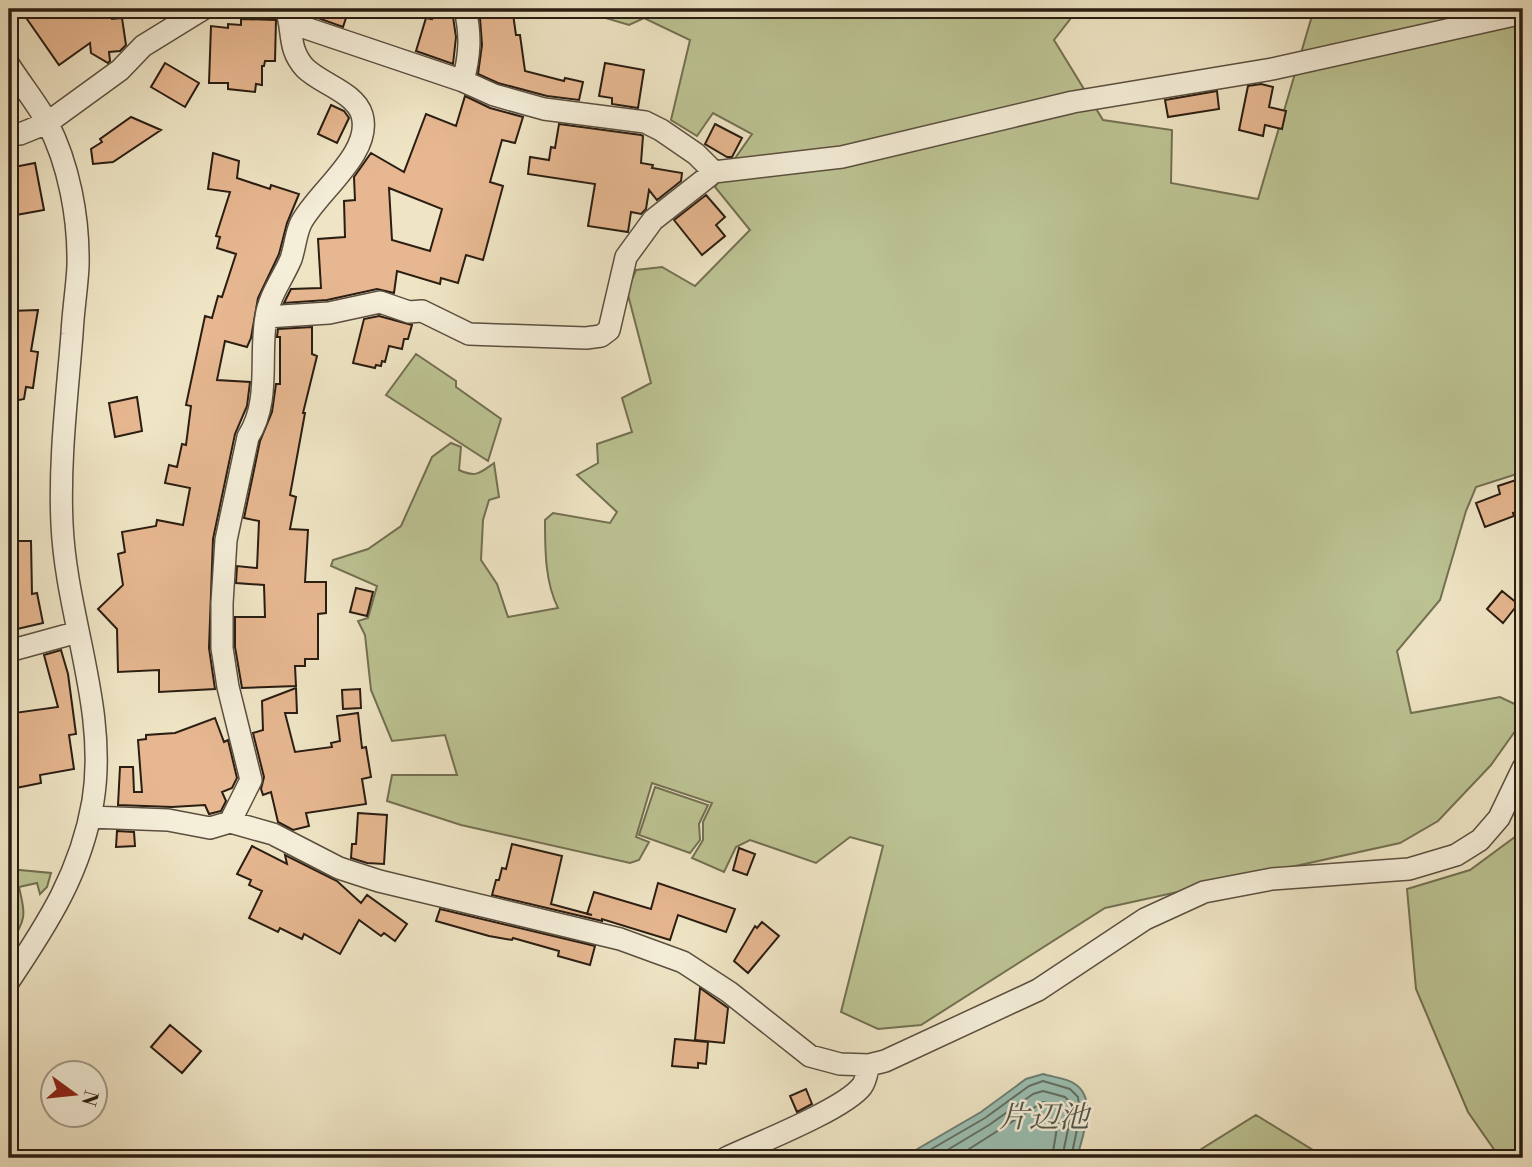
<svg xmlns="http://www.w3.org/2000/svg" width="1532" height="1167" viewBox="0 0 1532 1167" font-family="'Libre Bodoni','Noto Serif JP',serif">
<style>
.green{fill:#bcc393;stroke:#737052;stroke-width:2}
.water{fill:#9abfb2;stroke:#6d7e72;stroke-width:2}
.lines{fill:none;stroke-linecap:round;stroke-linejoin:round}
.shore{stroke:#626e62;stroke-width:2}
.building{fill:#e6b790;stroke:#2a1d12;stroke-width:2;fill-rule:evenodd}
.minor-casing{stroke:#5b4f3f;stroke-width:24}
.minor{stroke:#f5eed9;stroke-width:21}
.labels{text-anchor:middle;stroke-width:5;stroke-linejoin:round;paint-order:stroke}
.water-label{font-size:30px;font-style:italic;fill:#51564a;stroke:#f5eed9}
</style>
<rect width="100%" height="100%" fill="#efe5c5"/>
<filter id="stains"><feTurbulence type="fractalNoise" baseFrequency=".00286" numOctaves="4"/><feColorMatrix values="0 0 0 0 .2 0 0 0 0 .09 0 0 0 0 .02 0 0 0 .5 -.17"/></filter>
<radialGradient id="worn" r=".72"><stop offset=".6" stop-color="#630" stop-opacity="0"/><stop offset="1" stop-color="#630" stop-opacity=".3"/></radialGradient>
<path class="green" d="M592 9H1078L1054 40 1103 120 1172 130 1171 183 1258 199 1314 9H1505L1523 23V472L1476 487 1466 511 1440 600 1397 651 1411 713 1500 697 1523 708V720L1491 765 1438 821 1400 843 1105 908 921 1025 878 1029 841 1012 883 846 850 837 816 863 750 840 736 847 724 872 692 858 703 840V822L712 803 652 783 636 837 649 842 639 860 630 863 461 825 387 801 392 775H457L445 735 392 741 371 690 365 635 358 621 368 618 377 586 331 566 333 560 368 549 401 526 432 457 451 443 461 447 459 470C476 478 480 473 494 463L499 497 489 500 483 520 481 560 497 584 508 617 558 608C545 582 545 550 545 520L553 513 610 523 617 512 577 475 598 463 597 444 632 432 622 398 651 383 627 291 636 270 662 267 695 286 750 230 715 187 752 134 713 113 697 136 671 120 690 40 644 18 629 25 595 15Z
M416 354 456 381V387L501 419 488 461 386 395Z
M655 787 708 805 699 824 700 840 690 853 639 835Z
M1523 831V1158H1500L1468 1112 1416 989 1407 889 1470 870Z
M9 869 51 873 47 887 40 894 37 883 19 887C26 918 26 918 9 946Z
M1256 1115 1326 1158H1187Z"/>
<path class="water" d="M1043 1074C1052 1077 1067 1078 1075 1084 1098 1099 1082 1137 1077 1158H902L981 1112 1026 1079Z"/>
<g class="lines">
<path class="shore" d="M916 1158 985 1118 1029 1086 1043 1081 1070 1089 1078 1097 1080 1115 1071 1158
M934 1158 989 1125 1033 1094 1043 1091 1065 1097 1070 1102 1071 1115 1062 1158
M955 1158 1043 1102 1058 1106 1060 1109 1052 1158"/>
</g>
<path class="building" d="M20 9H111L112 19 122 18 126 45 120 51 109 52 110 61 108 63 91 53 90 43 59 65Z
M300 9H349L343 27 301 12Z
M435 9 452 10 456 37 453 64 416 51 426 18 432 19Z
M513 14 516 35H520L525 71 564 81 565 78 583 82 579 100 547 96 498 83 478 74 482 45 480 18Z
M241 19 276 20 275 61H265L264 66H262V85L256 84 255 92 228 89V83H209L211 26 228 28V24L241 25Z
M165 63 199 83 185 107 151 87Z
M605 63 644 70 638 108 612 104V98L599 96Z
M1261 84 1273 87 1269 107 1286 111 1282 129 1265 125 1263 136 1239 130 1248 86Z
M1217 91 1219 109 1168 117 1165 100Z
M465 96 490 108 523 117 515 143 502 140 490 182 503 186 483 260 466 255 458 283 441 278 440 284 397 271 394 293 377 289 327 300 284 303 291 289 321 288 318 239 345 237 344 201 355 200 354 177 371 153 404 172 426 114 456 126ZM389 188 442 209 430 251 392 240Z
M331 105 344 111 349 118 337 143 318 134Z
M131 117 161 130 113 162 93 164 91 149 102 142 100 139Z
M559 124 641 135 643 136 641 163 653 165 652 168 682 173 681 181 657 200 649 190 646 209 641 214 631 212 628 232 588 226 595 184 528 174 530 157 549 160 551 147 555 148Z
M715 124 742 138 732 157H727L705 144Z
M213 153 239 161 237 178 270 189 271 185 299 194 287 223 279 254 258 298 251 338 247 347 225 341 217 380 250 382 247 406 235 434 213 539 209 648 215 689 159 692V670L118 672 117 629 98 609 123 585 118 554 125 552 122 532 156 526 157 520 183 525 190 488 165 483 169 465 177 467 182 444 186 445 191 406 186 405 205 316 212 318 218 296 222 297 236 254 217 248 220 237 216 236 230 192 208 189Z
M35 163 44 210 16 215 9 168Z
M706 195 725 217 716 225 725 236 702 255 674 220Z
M38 310 31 351 38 352 33 388 26 387 24 399 9 402V311Z
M379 316 412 325 408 339H404L402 349 389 346 385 362 382 361 381 366 376 365 375 368 353 363 364 319Z
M312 327V354L317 356 303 413H305L290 495 296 497 290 529 308 530 305 582H326V613L318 614V659H305V666H295L296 686 242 688 235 647V617H265L264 585 236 583 237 566 257 568 259 521 244 518 260 441 272 412 276 384H280V337H277L278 329Z
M137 397 142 431 115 437 109 403Z
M1516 480 1523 510 1513 513 1514 516 1485 527 1476 503 1500 494 1498 486Z
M10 541H31L32 594 37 593 43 623 17 629 9 589Z
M356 588 373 592 367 616 350 612Z
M1502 591 1518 604 1503 623 1487 609Z
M61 650 68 674 76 734 69 735 74 769 40 775 41 783 11 789 9 776V744L18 743 14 713 58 707 44 655Z
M296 688 297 713H285L295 752 332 747 331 743 340 741 337 716 358 713 362 748 366 747 371 777 362 779 366 804 306 813 309 826 293 830 278 822 271 792 263 795 261 789 264 777 253 733 263 730 262 701Z
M360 689 361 708 343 709 342 690Z
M215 718 224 742 228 740 237 778 232 788 222 792 226 801 221 811 209 814 205 805 172 807 118 805 120 767H133L134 792H142L138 740 146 739V735L175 733Z
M358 813 387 815 384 864 367 863 351 858 352 844H356Z
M117 831 134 832 135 846 116 847Z
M512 844 562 856 551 904 592 915 587 914 594 892 651 909 658 883 735 909 726 932 678 915 670 940 602 919V921L492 895 496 880H499L502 868 506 869Z
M252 846 287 864 285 855 337 881 361 903 367 895 407 924 395 941 384 933 381 936 359 920 340 954 304 934 302 939 280 928 278 932 249 918 262 891 249 885 251 880 237 874Z
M739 848 755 854 747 875 733 870Z
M440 909 595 946 590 965 558 956 559 951 513 938 512 940 489 936 436 921Z
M762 922 779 936 748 973 734 961 755 926 757 928Z
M700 988 728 1008 724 1043 695 1040Z
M170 1025 201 1051 182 1073 151 1047Z
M675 1039 708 1042 706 1064 698 1063V1068L672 1066Z
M806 1089 812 1104 797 1112 790 1096Z"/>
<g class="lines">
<defs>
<path id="minor" d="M291 23 463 81 494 95 544 109 645 122 661 130 696 154 714 172 842 157 1073 102 1272 69 1523 13
M9 65C21 84 36 102 47 122 69 164 79 218 78 266 77 288 73 311 72 334 67 397 59 461 62 524 66 617 108 708 93 801 81 872 48 923 9 981
M463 81C470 55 471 35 465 9
M9 134H20L47 123 120 70 143 46 203 9
M266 317 329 313 380 302 409 312 422 311 469 334 586 338 601 336 609 330 626 257 653 220 714 172
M9 651 78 632
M90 817 168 820 210 828 230 822 273 834 339 868 379 881 620 939 683 962 729 992 810 1056 840 1064 869 1065 885 1061 1038 990 1145 919 1204 892 1272 879 1409 869 1456 855 1480 840 1499 818 1523 768
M230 822 251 780 228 687 222 648V603L226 540 248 437C271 401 259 357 266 317 269 296 283 278 291 259 295 247 296 233 301 223 317 192 373 153 362 115 355 92 321 84 305 68 287 48 294 31 286 9
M726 1158C756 1144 845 1109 862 1086 866 1081 867 1071 869 1065"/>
</defs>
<use href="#minor" class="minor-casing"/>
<use href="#minor" class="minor"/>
</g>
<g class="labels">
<g class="water-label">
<text x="1044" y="1127">片辺池</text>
</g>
</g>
<rect width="1532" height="1167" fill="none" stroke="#efe5c5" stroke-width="35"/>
<rect x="10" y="10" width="1511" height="1146" fill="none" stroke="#2a1d12" stroke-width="3.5"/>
<rect x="18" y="18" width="1497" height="1132" fill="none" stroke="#2a1d12" stroke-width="2"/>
<g transform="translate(74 1094) rotate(105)"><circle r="33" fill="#f5eed9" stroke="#a49a89" stroke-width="2"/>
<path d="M0-5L12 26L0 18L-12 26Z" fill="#8f2418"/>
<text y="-10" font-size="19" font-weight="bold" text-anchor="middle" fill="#2a1d12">N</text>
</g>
<rect width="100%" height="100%" filter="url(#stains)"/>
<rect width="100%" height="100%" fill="url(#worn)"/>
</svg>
